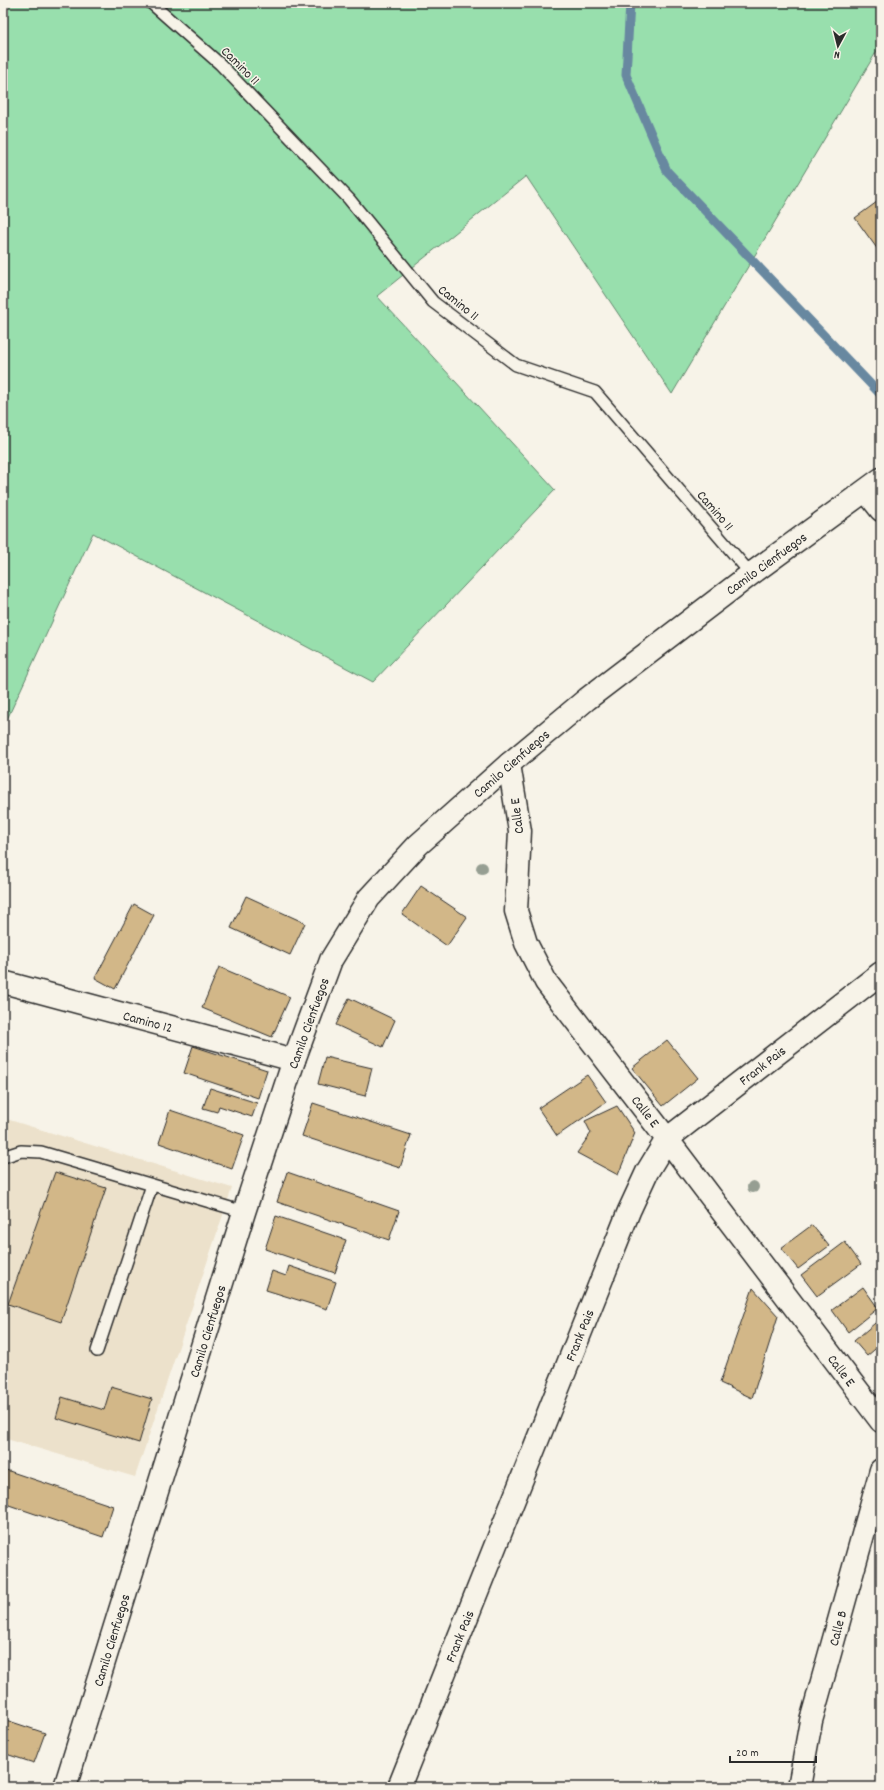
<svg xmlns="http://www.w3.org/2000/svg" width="884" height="1790" viewBox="0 0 884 1790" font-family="Dekko,sans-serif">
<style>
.built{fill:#ece1cb}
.green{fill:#98dfad;stroke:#62856c}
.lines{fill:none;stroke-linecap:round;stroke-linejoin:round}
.stream{stroke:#6888a0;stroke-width:9}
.building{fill:#d2b788;stroke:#2b2b2b}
.service-casing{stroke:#2b2b2b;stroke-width:14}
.minor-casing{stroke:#2b2b2b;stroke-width:25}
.tertiary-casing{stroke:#2b2b2b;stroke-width:25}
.service{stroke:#f7f3e8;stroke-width:11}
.minor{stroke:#f7f3e8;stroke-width:22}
.tertiary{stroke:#f7f3e8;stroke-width:22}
.tree{fill:#969e92}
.labels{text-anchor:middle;stroke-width:3;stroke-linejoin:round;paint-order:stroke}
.street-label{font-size:14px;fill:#2b2b2b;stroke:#f7f3e8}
</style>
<rect width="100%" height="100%" fill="#f7f3e8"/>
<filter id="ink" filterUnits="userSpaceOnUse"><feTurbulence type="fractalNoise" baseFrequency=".025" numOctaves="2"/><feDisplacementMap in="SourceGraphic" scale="8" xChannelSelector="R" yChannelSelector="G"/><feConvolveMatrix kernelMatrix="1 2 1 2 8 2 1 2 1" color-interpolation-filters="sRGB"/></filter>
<g filter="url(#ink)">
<path class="built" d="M3 1118 232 1188 135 1477 3 1438Z"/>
<path class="green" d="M3 3H881V44L672 394 526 176 377 296 555 490 373 682 93 533 3 728Z"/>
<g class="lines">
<path class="stream" d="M630 3 626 75 667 171 881 395"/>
</g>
<path class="building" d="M881 199V254L855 218Z
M421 886 467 917 447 946 402 914Z
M246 896 305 923 290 955 231 928Z
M134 904 154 915 115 989 95 978Z
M219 967 290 997 272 1037 202 1008Z
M349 998 395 1020 383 1047 336 1025Z
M667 1040 698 1078 663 1106 632 1068Z
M193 1046 267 1070 258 1098 184 1073Z
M325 1057 372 1068 365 1096 318 1084Z
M587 1075 606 1102 557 1136 538 1108Z
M210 1088 257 1103 252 1117 219 1106 217 1112 203 1108Z
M313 1103 411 1135 400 1168 302 1136Z
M617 1106 635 1133 618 1175 577 1153 591 1133 585 1121Z
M170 1110 244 1135 232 1169 159 1143Z
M55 1172 106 1188 61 1322 8 1304Z
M287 1172 399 1211 389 1240 277 1202Z
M276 1216 346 1240 335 1273 265 1249Z
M812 1225 829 1246 798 1269 781 1248Z
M845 1242 861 1264 817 1296 801 1275Z
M289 1266 336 1282 327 1309 266 1290 272 1271 286 1276Z
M863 1287 878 1308 848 1332 832 1310Z
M753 1288 778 1316 752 1398 720 1383Z
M881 1318V1344L867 1356 854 1341Z
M111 1387 152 1399 139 1443 56 1418 62 1397 104 1410Z
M3 1469 113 1506 103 1537 3 1503Z
M3 1719 45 1733 34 1763 3 1753Z"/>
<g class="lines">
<defs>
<path id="service" d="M151 3 220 64 349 199 433 302 516 365 595 392 751 574
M3 1157 21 1151 41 1152 244 1212
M97 1351 152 1185"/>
<path id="minor" d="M866 491 881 510
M509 764 520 831 516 911 526 943 546 982 667 1139 881 1421
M3 982 294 1060
M399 1787 629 1211 647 1172 667 1139 881 973
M799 1787 811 1721 881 1470"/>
<path id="tertiary" d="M65 1787 244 1212 294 1060 331 960 369 898 418 845 509 764 587 699 751 574 881 479"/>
</defs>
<use href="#service" class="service-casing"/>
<use href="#minor" class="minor-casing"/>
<use href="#tertiary" class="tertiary-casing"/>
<use href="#service" class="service"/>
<use href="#minor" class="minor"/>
<use href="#tertiary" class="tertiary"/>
</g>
<g class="tree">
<circle cx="482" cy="868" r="6"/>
<circle cx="753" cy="1187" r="6"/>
</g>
</g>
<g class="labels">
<g class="street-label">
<text transform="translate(241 65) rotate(45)" y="5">Camino 11</text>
<text transform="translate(459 302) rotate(39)" y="5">Camino 11</text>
<text transform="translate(716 510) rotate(49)" y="5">Camino 11</text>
<text transform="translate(766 563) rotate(-36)" y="5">Camilo Cienfuegos</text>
<text transform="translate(511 763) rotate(-41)" y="5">Camilo Cienfuegos</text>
<text transform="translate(516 816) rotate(-97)" y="5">Calle E</text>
<text transform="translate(148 1021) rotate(15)" y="5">Camino 12</text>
<text transform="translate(308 1023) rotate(-70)" y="5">Camilo Cienfuegos</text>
<text transform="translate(762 1065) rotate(-38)" y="5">Frank Pais</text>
<text transform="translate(646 1111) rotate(52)" y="5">Calle E</text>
<text transform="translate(207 1331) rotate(-73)" y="5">Camilo Cienfuegos</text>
<text transform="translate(579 1335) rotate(-68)" y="5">Frank Pais</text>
<text transform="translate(842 1370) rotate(53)" y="5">Calle E</text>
<text transform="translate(837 1628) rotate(-75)" y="5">Calle B</text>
<text transform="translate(459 1636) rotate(-68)" y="5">Frank Pais</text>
<text transform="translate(111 1640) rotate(-73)" y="5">Camilo Cienfuegos</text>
</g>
</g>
<rect width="884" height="1790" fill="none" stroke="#f7f3e8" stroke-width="16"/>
<rect x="8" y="8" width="868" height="1774" fill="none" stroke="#2b2b2b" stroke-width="1.5" filter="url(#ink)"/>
<g transform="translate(838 46) rotate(187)" stroke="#f7f3e8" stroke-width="3" paint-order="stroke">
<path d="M0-3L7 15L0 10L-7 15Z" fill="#2b2b2b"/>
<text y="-6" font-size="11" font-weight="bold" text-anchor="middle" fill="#2b2b2b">N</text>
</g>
<path d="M730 1756v6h86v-6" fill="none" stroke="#2b2b2b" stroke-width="2"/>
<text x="736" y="1756" font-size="12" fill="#2b2b2b" stroke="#f7f3e8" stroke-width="3" paint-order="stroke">20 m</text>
</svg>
